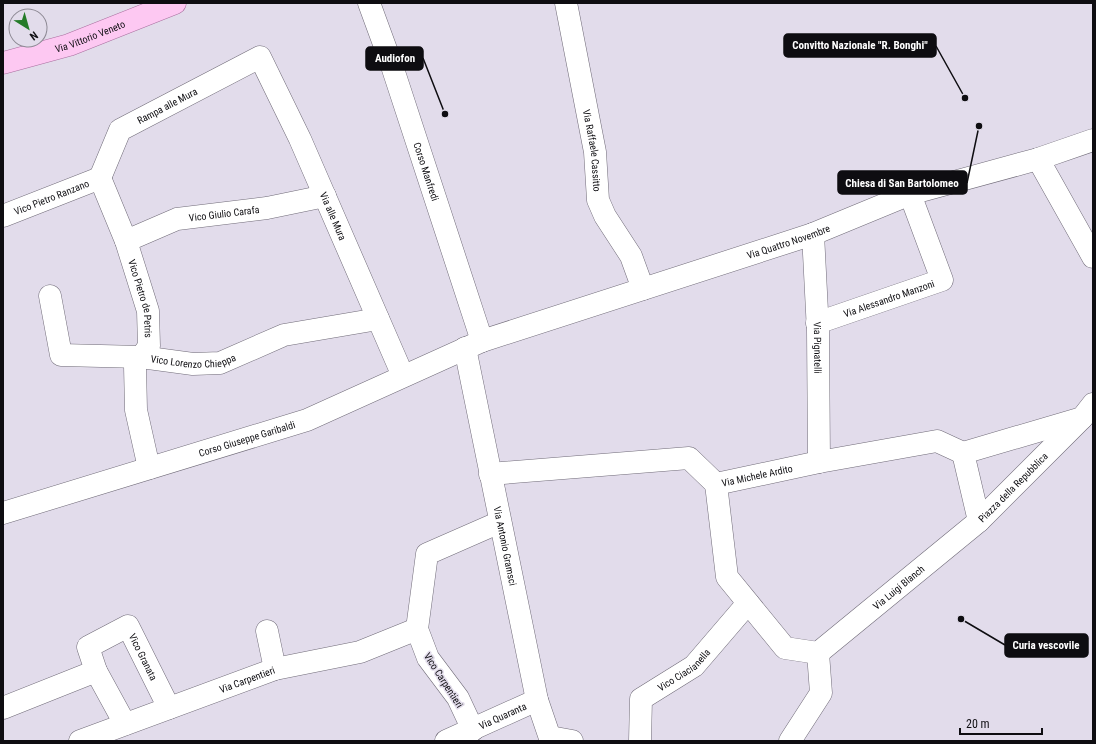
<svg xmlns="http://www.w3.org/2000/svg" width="1096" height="744" viewBox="0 0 1096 744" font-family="'Roboto Condensed',sans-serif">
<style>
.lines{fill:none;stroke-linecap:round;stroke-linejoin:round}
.minor-casing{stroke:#706b78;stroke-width:23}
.major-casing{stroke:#a86e9e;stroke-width:23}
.minor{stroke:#fff;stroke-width:22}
.major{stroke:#fdc8f2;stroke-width:22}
.labels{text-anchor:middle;stroke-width:3;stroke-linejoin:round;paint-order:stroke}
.street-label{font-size:10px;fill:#0e0d11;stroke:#e2dceb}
.leader{fill:none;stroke:#0e0d11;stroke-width:1.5}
.callout-dot{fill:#0e0d11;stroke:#e2dceb;stroke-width:1.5}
.callout{fill:#0e0d11;stroke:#0e0d11;stroke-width:1.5}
.callout-label{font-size:11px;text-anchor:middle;font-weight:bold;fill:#fff}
</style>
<rect width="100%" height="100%" fill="#e2dceb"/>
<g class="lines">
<defs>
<g id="minor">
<path id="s1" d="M369 3 391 63 482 341"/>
<path id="s2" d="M566 3 595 152 598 200 605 216 631 256 643 289"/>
<path d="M1038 159 1093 257"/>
<path id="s3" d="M100 178 120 130 260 57 300 139 403 376"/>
<path id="s4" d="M100 178 126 241 148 311 149 346 135 366 136 410 149 468"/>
<path id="s5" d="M3 216 100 178"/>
<path id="s6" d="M813 234 818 331 819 462"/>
<path id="s7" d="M126 241 177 219 267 208 325 196"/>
<path id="s8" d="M50 296 61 355 141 357 193 364 220 363 284 335 378 319"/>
<path id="s9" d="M817 323 942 280 910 194"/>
<path id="s10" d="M465 348 537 700 551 741"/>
<path d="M490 474 689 458 716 484"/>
<path id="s11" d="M716 484 819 462 937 441 963 453"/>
<path d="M716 484 727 577 785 648 818 653"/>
<path id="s12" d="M3 513 307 420 482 341 813 234 910 194 1038 159 1093 140"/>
<path d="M979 521 963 453 1082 418 1093 404"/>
<path d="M267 631 275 669"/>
<path id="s13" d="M818 653 979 521 1082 418"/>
<path d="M96 671 125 724"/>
<path id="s14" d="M3 708 96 671 88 647 128 626 169 708"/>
<path d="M473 730 458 698 428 658 417 629 427 554 500 522"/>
<path d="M550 737 572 741"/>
<path id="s15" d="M80 741 275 669 360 652 417 629"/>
<path id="s16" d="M446 741 537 700"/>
<path id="s17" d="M640 741 641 699 694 666 748 603"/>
<path d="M790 741 821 693 818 653"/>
</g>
<g id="major">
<path id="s18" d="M3 63 69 45 175 3"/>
</g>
</defs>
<use href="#minor" class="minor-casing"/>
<use href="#major" class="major-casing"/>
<use href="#minor" class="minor"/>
<use href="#major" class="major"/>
</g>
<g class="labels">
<g class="street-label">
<text dy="4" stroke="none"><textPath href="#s18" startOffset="91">Via Vittorio Veneto</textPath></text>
<text dy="4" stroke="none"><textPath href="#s3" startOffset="105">Rampa alle Mura</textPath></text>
<text dy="4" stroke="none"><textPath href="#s2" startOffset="150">Via Raffaele Cassitto</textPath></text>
<text dy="4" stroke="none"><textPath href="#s1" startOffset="178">Corso Manfredi</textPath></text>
<text dy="4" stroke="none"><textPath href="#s5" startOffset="52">Vico Pietro Ranzano</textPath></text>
<text dy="4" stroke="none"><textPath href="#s7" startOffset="103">Vico Giulio Carafa</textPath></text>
<text dy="4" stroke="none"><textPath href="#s3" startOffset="385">Via alle Mura</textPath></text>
<text dy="4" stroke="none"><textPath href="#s12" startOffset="832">Via Quattro Novembre</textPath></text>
<text dy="4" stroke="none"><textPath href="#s4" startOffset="128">Vico Pietro de Petris</textPath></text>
<text dy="4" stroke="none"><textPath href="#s9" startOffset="76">Via Alessandro Manzoni</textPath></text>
<text dy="4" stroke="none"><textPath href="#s6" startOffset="114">Via Pignatelli</textPath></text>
<text dy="4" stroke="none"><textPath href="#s8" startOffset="193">Vico Lorenzo Chieppa</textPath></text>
<text dy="4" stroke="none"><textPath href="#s12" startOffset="255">Corso Giuseppe Garibaldi</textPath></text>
<text dy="4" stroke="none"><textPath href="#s11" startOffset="42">Via Michele Ardito</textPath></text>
<text dy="4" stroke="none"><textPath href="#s13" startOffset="256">Piazza della Repubblica</textPath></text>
<text dy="4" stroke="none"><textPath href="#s10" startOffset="202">Via Antonio Gramsci</textPath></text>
<text dy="4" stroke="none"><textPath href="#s13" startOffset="104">Via Luigi Blanch</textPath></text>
<text dy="4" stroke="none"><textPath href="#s14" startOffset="205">Vico Granata</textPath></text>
<text dy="4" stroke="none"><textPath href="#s17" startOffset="94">Vico Ciacianella</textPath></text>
<text dy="4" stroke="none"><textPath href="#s15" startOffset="178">Via Carpentieri</textPath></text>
<text transform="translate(444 680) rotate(57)" y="4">Vico Carpentieri</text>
<text dy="4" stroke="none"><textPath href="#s16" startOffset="62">Via Quaranta</textPath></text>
</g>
</g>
<path class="leader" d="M965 98L936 46M445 114L423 58M979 126L967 183M961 619L1005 645"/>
<g class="callout-dot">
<circle cx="965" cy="98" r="4"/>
<circle cx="445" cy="114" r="4"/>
<circle cx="979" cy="126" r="4"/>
<circle cx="961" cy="619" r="4"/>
</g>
<g class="callout">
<rect x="784" y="34" width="152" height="23" rx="4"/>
<rect x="366" y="47" width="57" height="23" rx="4"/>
<rect x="838" y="171" width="129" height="23" rx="4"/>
<rect x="1005" y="634" width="83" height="23" rx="4"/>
</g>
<g class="callout-label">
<text x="860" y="49">Convitto Nazionale "R. Bonghi"</text>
<text x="395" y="62">Audiofon</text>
<text x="902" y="187">Chiesa di San Bartolomeo</text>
<text x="1046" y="649">Curia vescovile</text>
</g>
<rect width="1096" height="744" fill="none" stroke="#0e0d11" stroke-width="8"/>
<g transform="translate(28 28) rotate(143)"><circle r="19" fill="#e2dceb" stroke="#8d8994"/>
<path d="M0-3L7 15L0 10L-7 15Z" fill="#257b29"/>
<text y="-6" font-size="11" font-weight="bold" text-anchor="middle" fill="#0e0d11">N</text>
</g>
<path d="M960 728v6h82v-6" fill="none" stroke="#0e0d11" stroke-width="2"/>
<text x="966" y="728" font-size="12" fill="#0e0d11" stroke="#e2dceb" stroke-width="3" paint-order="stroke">20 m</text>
</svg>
